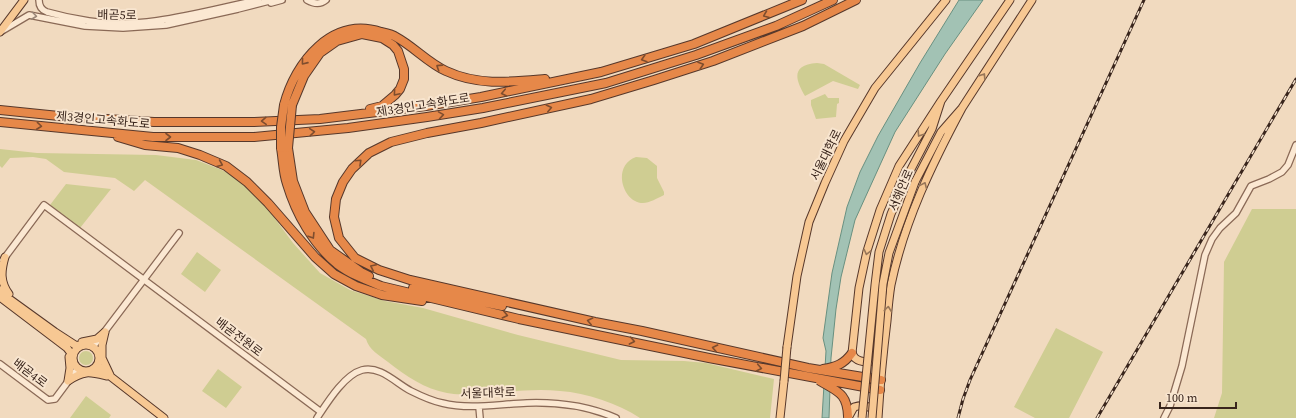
<svg xmlns="http://www.w3.org/2000/svg" width="1296" height="418" viewBox="0 0 1296 418" font-family="'Source Serif 4','Noto Sans KR',serif">
<style>
.green{fill:#cfcd92}
.water{fill:#a2c2b4;stroke:#699080}
.lines{fill:none;stroke-linecap:round;stroke-linejoin:round}
.minor-casing{stroke:#8a6956;stroke-width:8}
.major-casing{stroke:#57382b;stroke-width:9}
.highway-casing{stroke:#57382b;stroke-width:10}
.minor{stroke:#fbe8d2;stroke-width:5.5}
.major{stroke:#f7c893;stroke-width:7}
.highway{stroke:#e68849;stroke-width:8}
.rail-casing{stroke:#39251c;stroke-width:3}
.rail{stroke:#f8e5cf;stroke-width:1.5;stroke-dasharray:4.5;stroke-linecap:butt}
.major-bridge-casing{stroke:#57382b;stroke-width:9;stroke-linecap:butt}
.highway-bridge-casing{stroke:#57382b;stroke-width:10;stroke-linecap:butt}
.major-bridge{stroke:#f7c893;stroke-width:7}
.highway-bridge{stroke:#e68849;stroke-width:8}
.oneway{stroke:#7e4d2e}
.oneway2{stroke:#9a8677}
.oneway3{stroke:#987658}
.labels{text-anchor:middle;stroke-width:4;stroke-linejoin:round;paint-order:stroke}
.street-label{font-size:12px;fill:#39251c;stroke:#f8e5cf}
</style>
<rect width="100%" height="100%" fill="#f1dabf"/>
<path class="green" d="M817 63 824 64 860 85 858 89 833 81 805 96C795 79 791 65 817 63Z
M825 94 828 98H839V103L837 104 836 117 816 119 811 105V100Z
M0 149 37 153 156 155 196 160 222 170 244 182 262 201 293 243 320 273 350 290 385 301 423 308 518 335 621 360 684 361 706 363 774 379 770 418H640C617 403 587 393 560 391 531 388 503 393 474 394 465 394 456 395 447 393 425 389 406 376 388 362 379 355 369 350 366 339L145 180 134 191 115 178 64 172 46 159 33 157 10 158 2 168 0 166Z
M636 157 647 158 657 166V178L664 192V195C658 198 649 203 643 203 623 203 611 166 636 157Z
M66 184 111 189 80 228 50 205Z
M1252 209H1296V418H1214L1222 393 1224 262Z
M197 252 221 270 205 292 181 274Z
M1056 328 1103 352 1069 418H1035L1014 407Z
M79 358a7 7 0 1 1 14 0a7 7 0 1 1-14 0Z
M218 369 242 387 226 408 202 391Z
M86 396 111 415 109 418H70Z"/>
<path class="water" d="M959 0H983L945 54 895 132 855 220 841 277 836 309 831 358 829 418H822L826 351 823 338 832 273 847 207 860 172 878 136 920 63Z"/>
<g class="lines">
<defs>
<path id="minor" d="M39 0C39 6 41 10 47 12 61 16 75 19 89 21 144 30 204 11 258 0
M307 0C314 4 320 5 326 0
M271 3 282 0
M2 31 29 15 85 26 123 28 166 25 238 9 273 0
M3 260 44 205 321 412
M93 347 179 233
M0 364 48 400 55 399 78 368
M479 407 480 418
M317 418C327 403 344 375 362 370 380 365 397 384 411 391 421 396 432 401 442 403 470 410 498 404 527 403 557 402 588 406 616 418
M1164 418 1170 406 1182 366 1205 255 1212 239 1220 228 1236 213 1251 186 1269 179 1282 172 1288 165 1296 145"/>
<path id="major" d="M0 32 24 0
M908 175 932 129 941 101 1010 0
M915 182 941 132 962 108 1032 0
M5 257C1 271 0 282 9 294
M0 290 8 298 55 332 75 345 81 346
M0 297 67 348 73 356
M105 332 102 345V358L110 375
M82 342 97 339 105 332
M73 358a13 13 0 1 1 26 0a13 13 0 1 1-26 0Z
M787 347 797 276 809 222 825 183 844 141 875 88 946 0
M881 357C876 362 862 364 855 358 854 357 853 355 852 353L859 288 867 251 880 210 899 166 941 101
M97 366 164 418
M68 381C84 370 90 372 107 376
M68 381 70 368 69 357
M780 418 784 381
M848 418 854 407C863 404 870 406 876 412
M878 418C880 386 883 353 887 321 888 309 889 297 891 285 904 222 932 164 962 108"/>
<path id="highway" d="M856 0 803 26 713 61 654 80 591 99 481 123 427 133 391 142 369 153 352 169 343 182 336 199 334 217 339 238 355 258 379 270 410 280 595 322 642 331 808 368 881 380
M284 105C295 62 332 16 381 32 386 33 392 34 396 37 413 46 428 63 446 71 478 86 511 82 545 79
M292 105 304 76 320 53 337 41 362 34 382 38 393 45 398 51 404 69V79L400 89 395 95 382 106 370 109
M0 110 59 116 154 122H254L320 119 426 106 481 97 601 72 694 44 802 0
M0 122 153 137H254L348 128 427 117 483 108 606 83 696 55 776 26 833 0
M118 137 145 145 178 148 200 155 226 166 247 182 268 203 315 257 334 274 356 286 382 295 422 301
M281 148C283 159 283 173 287 184 296 214 313 244 337 264 350 274 366 280 381 286L519 319 709 358 880 390
M288 148 293 181 305 212 330 250 361 272 369 276
M413 288 502 306
M823 369C836 367 844 364 852 353
M820 381C838 392 847 393 848 416"/>
</defs>
<use href="#minor" class="minor-casing"/>
<use href="#major" class="major-casing"/>
<use href="#highway" class="highway-casing"/>
<use href="#minor" class="minor"/>
<use href="#major" class="major"/>
<use href="#highway" class="highway"/>
<defs>
<path id="rail" d="M958 418 963 399 970 380 1144 0
M1097 418 1296 79"/>
</defs>
<use href="#rail" class="rail-casing"/>
<use href="#rail" class="rail"/>
<defs>
<path id="major-bridge" d="M784 381 787 347
M862 418 875 285 879 252 891 214 908 175
M872 418 883 284 889 253 915 182"/>
<path id="highway-bridge" d="M281 148V127L284 105
M288 148 292 105"/>
</defs>
<use href="#major-bridge" class="major-bridge-casing"/>
<use href="#highway-bridge" class="highway-bridge-casing"/>
<use href="#major-bridge" class="major-bridge"/>
<use href="#highway-bridge" class="highway-bridge"/>
</g>
<defs><path id="oneway-chevron" d="M-2-3.5L2.5 0L-2 3.5" fill="none" stroke-width="1.6" stroke-linecap="round" stroke-linejoin="round"/></defs>
<g class="oneway">
<use href="#oneway-chevron" transform="translate(766 15) rotate(158)"/>
<use href="#oneway-chevron" transform="translate(644 59) rotate(163)"/>
<use href="#oneway-chevron" transform="translate(304 62) rotate(129)"/>
<use href="#oneway-chevron" transform="translate(701 65) rotate(-18)"/>
<use href="#oneway-chevron" transform="translate(439 67) rotate(-147)"/>
<use href="#oneway-chevron" transform="translate(396 93) rotate(130)"/>
<use href="#oneway-chevron" transform="translate(504 93) rotate(168)"/>
<use href="#oneway-chevron" transform="translate(549 108) rotate(-13)"/>
<use href="#oneway-chevron" transform="translate(441 115) rotate(-9)"/>
<use href="#oneway-chevron" transform="translate(264 121) rotate(177)"/>
<use href="#oneway-chevron" transform="translate(39 126) rotate(6)"/>
<use href="#oneway-chevron" transform="translate(312 132) rotate(-5)"/>
<use href="#oneway-chevron" transform="translate(168 137)"/>
<use href="#oneway-chevron" transform="translate(359 162) rotate(-43)"/>
<use href="#oneway-chevron" transform="translate(220 164) rotate(23)"/>
<use href="#oneway-chevron" transform="translate(312 236) rotate(58)"/>
<use href="#oneway-chevron" transform="translate(373 267) rotate(-155)"/>
<use href="#oneway-chevron" transform="translate(505 315) rotate(13)"/>
<use href="#oneway-chevron" transform="translate(590 321) rotate(-168)"/>
<use href="#oneway-chevron" transform="translate(632 341) rotate(11)"/>
<use href="#oneway-chevron" transform="translate(715 348) rotate(-168)"/>
<use href="#oneway-chevron" transform="translate(759 368) rotate(11)"/>
</g>
<use class="oneway2" href="#oneway-chevron" transform="translate(34 16) rotate(7)"/>
<g class="oneway3">
<use href="#oneway-chevron" transform="translate(983 76) rotate(-57)"/>
<use href="#oneway-chevron" transform="translate(920 134) rotate(123)"/>
<use href="#oneway-chevron" transform="translate(924 185) rotate(-66)"/>
<use href="#oneway-chevron" transform="translate(867 252) rotate(104)"/>
<use href="#oneway-chevron" transform="translate(888 309) rotate(-83)"/>
</g>
<g class="labels">
<g class="street-label">
<text transform="translate(117 15) rotate(1)" y="4">배곧5로</text>
<text transform="translate(423 105) rotate(-9)" y="4">제3경인고속화도로</text>
<text transform="translate(103 120) rotate(5)" y="4">제3경인고속화도로</text>
<text transform="translate(826 155) rotate(-64)" y="4">서울대학로</text>
<text transform="translate(901 190) rotate(-67)" y="4">서해안로</text>
<text transform="translate(239 337) rotate(37)" y="4">배곧전원로</text>
<text transform="translate(30 373) rotate(37)" y="4">배곧4로</text>
<text transform="translate(488 393) rotate(-2)" y="4">서울대학로</text>
</g>
</g>
<path d="M1160 402v6h76v-6" fill="none" stroke="#39251c" stroke-width="2"/>
<text x="1166" y="402" font-size="12" fill="#39251c" stroke="#f8e5cf" stroke-width="3" paint-order="stroke">100 m</text>
</svg>
